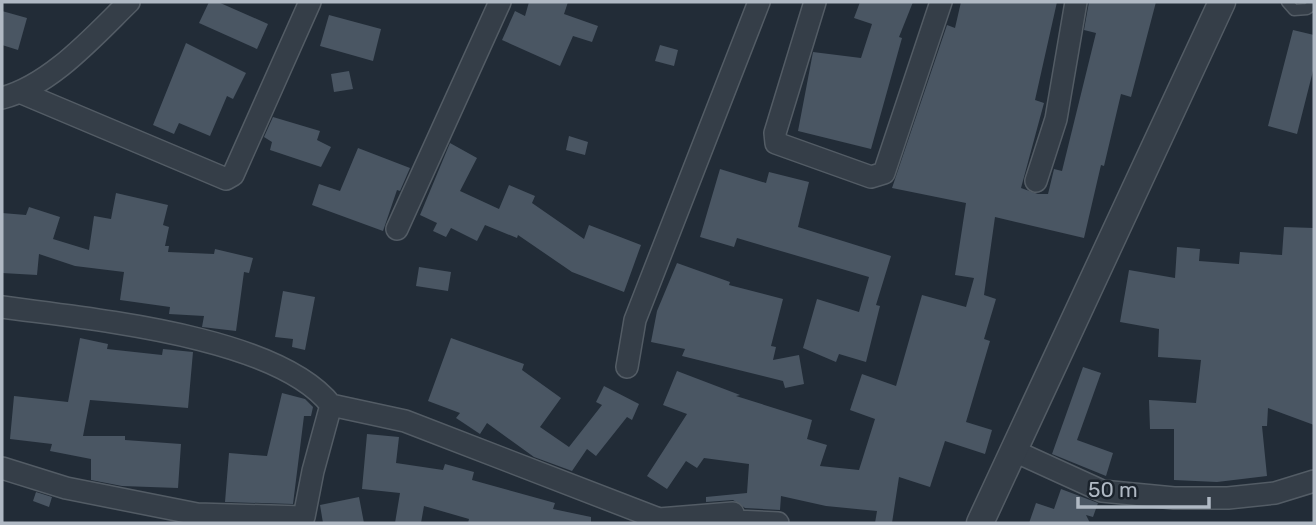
<svg xmlns="http://www.w3.org/2000/svg" width="1316" height="525" viewBox="0 0 1316 525" font-family="Rubik,sans-serif">
<style>
.building{fill:#4a5663}
.lines{fill:none;stroke-linecap:round;stroke-linejoin:round}
.service-casing{stroke:#535c65;stroke-width:13}
.minor-casing{stroke:#535c65;stroke-width:24}
.tertiary-casing{stroke:#535c65;stroke-width:29}
.service{stroke:#353e48;stroke-width:10}
.minor{stroke:#353e48;stroke-width:21}
.tertiary{stroke:#353e48;stroke-width:26}
</style>
<rect width="100%" height="100%" fill="#222c37"/>
<path class="building" d="M209 2H218L268 24 257 49 199 23Z
M529 2H568L564 14 598 26 592 42 573 36 560 66 502 40 515 11 525 16Z
M860 2H913L899 37 902 38 871 149 798 131 813 52 861 58 872 24 854 18Z
M961 2H1057L1035 100 1044 103 1021 188 1038 194H1048L1054 169 1062 171 1096 33 1084 30 1089 2H1156L1131 97 1121 94 1104 166 1101 165 1084 238 995 217 984 295 996 299 984 339 990 341 966 422 992 430 985 454 945 441 930 487 899 477 892 523H875L877 511 826 506 781 496 780 510 745 508 733 500 706 502V497L747 493 749 464 704 458 697 468 686 461 667 489 647 476 687 414 663 405 677 371 740 395 736 396 812 420 807 439 827 445 820 466 859 470 875 419 850 410 862 374 896 386 922 295 966 307 974 278 955 275 966 203 892 188 947 25 955 28Z
M2 11 27 18 18 50 2 45Z
M329 15 381 29 373 61 320 46Z
M1293 30 1314 35V67L1297 134 1268 126Z
M186 43 246 73 233 99 227 96 210 136 179 123 174 134 153 125Z
M660 45 678 50 674 66 655 61Z
M349 71 353 89 334 92 331 74Z
M273 117 320 131 317 140 331 147 321 167 270 150 272 142 264 137Z
M569 136 588 142 585 155 566 150Z
M450 143 477 158 460 191 499 209 509 185 535 196 532 203 584 239 589 225 641 245 624 292 572 272 518 235 517 238 485 225 477 241 451 228 446 237 433 231 437 223 420 215Z
M358 148 410 168 400 191 397 190 383 231 312 205 319 184 340 191Z
M720 169 766 183 769 172 809 182 798 227 891 256 876 305 880 306 866 362 839 354 836 362 803 348 817 299 859 312 869 277 737 238 734 247 700 237Z
M116 193 168 205 163 225 169 227 165 246H169L168 252 214 254 215 249 253 258 249 273 244 272 236 331 202 327 204 316 169 314 170 307 120 300 124 272 75 266 39 254 37 275 2 273V213L26 215 29 207 60 217 53 239 89 250 94 216 111 219Z
M1284 227 1314 228V425L1268 408 1267 426H1262L1267 476 1217 482 1174 480V429H1150L1149 400 1196 403 1201 360 1158 357 1159 329 1120 322 1129 270 1175 278 1177 247 1200 249 1199 261 1239 264 1240 252 1282 255Z
M677 263 730 282 729 285 783 299 771 346 776 347 773 360 799 355 804 384 785 388 783 381 682 356 685 349 651 342 657 311Z
M419 267 451 272 448 291 416 286Z
M283 291 315 297 305 350 292 347 293 339 275 337Z
M80 338 108 344 107 349 162 355 163 349 193 352 188 408 90 400 83 436H125V440L181 444 178 488 122 486 91 480V459L50 451 52 444 10 439 14 396 68 402Z
M451 338 524 364 522 370 561 398 540 427 569 447 602 405 596 402 604 386 639 404 632 420 627 417 596 456 587 449 572 471 534 457 487 423 480 434 456 418 460 413 428 401Z
M1083 367 1101 373 1077 440 1113 453 1106 476 1052 454Z
M282 393 305 399 313 407 311 416H304L293 504 225 502 229 453 267 456Z
M367 434 399 437 396 463 443 470 445 464 474 472 472 480 555 503 553 509 591 517V523H468L469 519 424 506 421 523H395L400 493 362 489Z
M1061 489 1098 503 1093 517 1086 515 1090 523H1029L1036 503 1054 509Z
M36 492 52 497 49 507 33 501Z
M359 497 364 523H323L320 505Z"/>
<g class="lines">
<defs>
<path id="service" d="M1287 2 1294 10 1307 9 1314 4"/>
<path id="minor" d="M815 2 775 133 776 143 871 177 884 173 941 2
M22 93 226 179 233 175 310 2
M2 98C51 85 93 37 129 2
M1036 181 1056 119 1076 2
M397 229 500 2
M2 307C87 319 276 335 331 405L405 421 659 519 733 513 735 521 778 523
M627 367 635 320 759 2
M1012 450 1102 491 1174 498H1228L1275 493 1314 481
M2 468 66 488 197 514 304 517 313 471 331 405"/>
<path id="tertiary" d="M980 523 1222 2"/>
</defs>
<use href="#service" class="service-casing"/>
<use href="#minor" class="minor-casing"/>
<use href="#tertiary" class="tertiary-casing"/>
<use href="#service" class="service"/>
<use href="#minor" class="minor"/>
<use href="#tertiary" class="tertiary"/>
</g>
<rect width="1316" height="525" fill="none" stroke="#b0b9c4" stroke-width="7"/>
<path d="M1078 497v10h131v-10" fill="none" stroke="#b0b9c4" stroke-width="3.5"/>
<text x="1088" y="497" font-size="21" fill="#b0b9c4" stroke="#1b232c" stroke-width="5" paint-order="stroke">50 m</text>
</svg>
